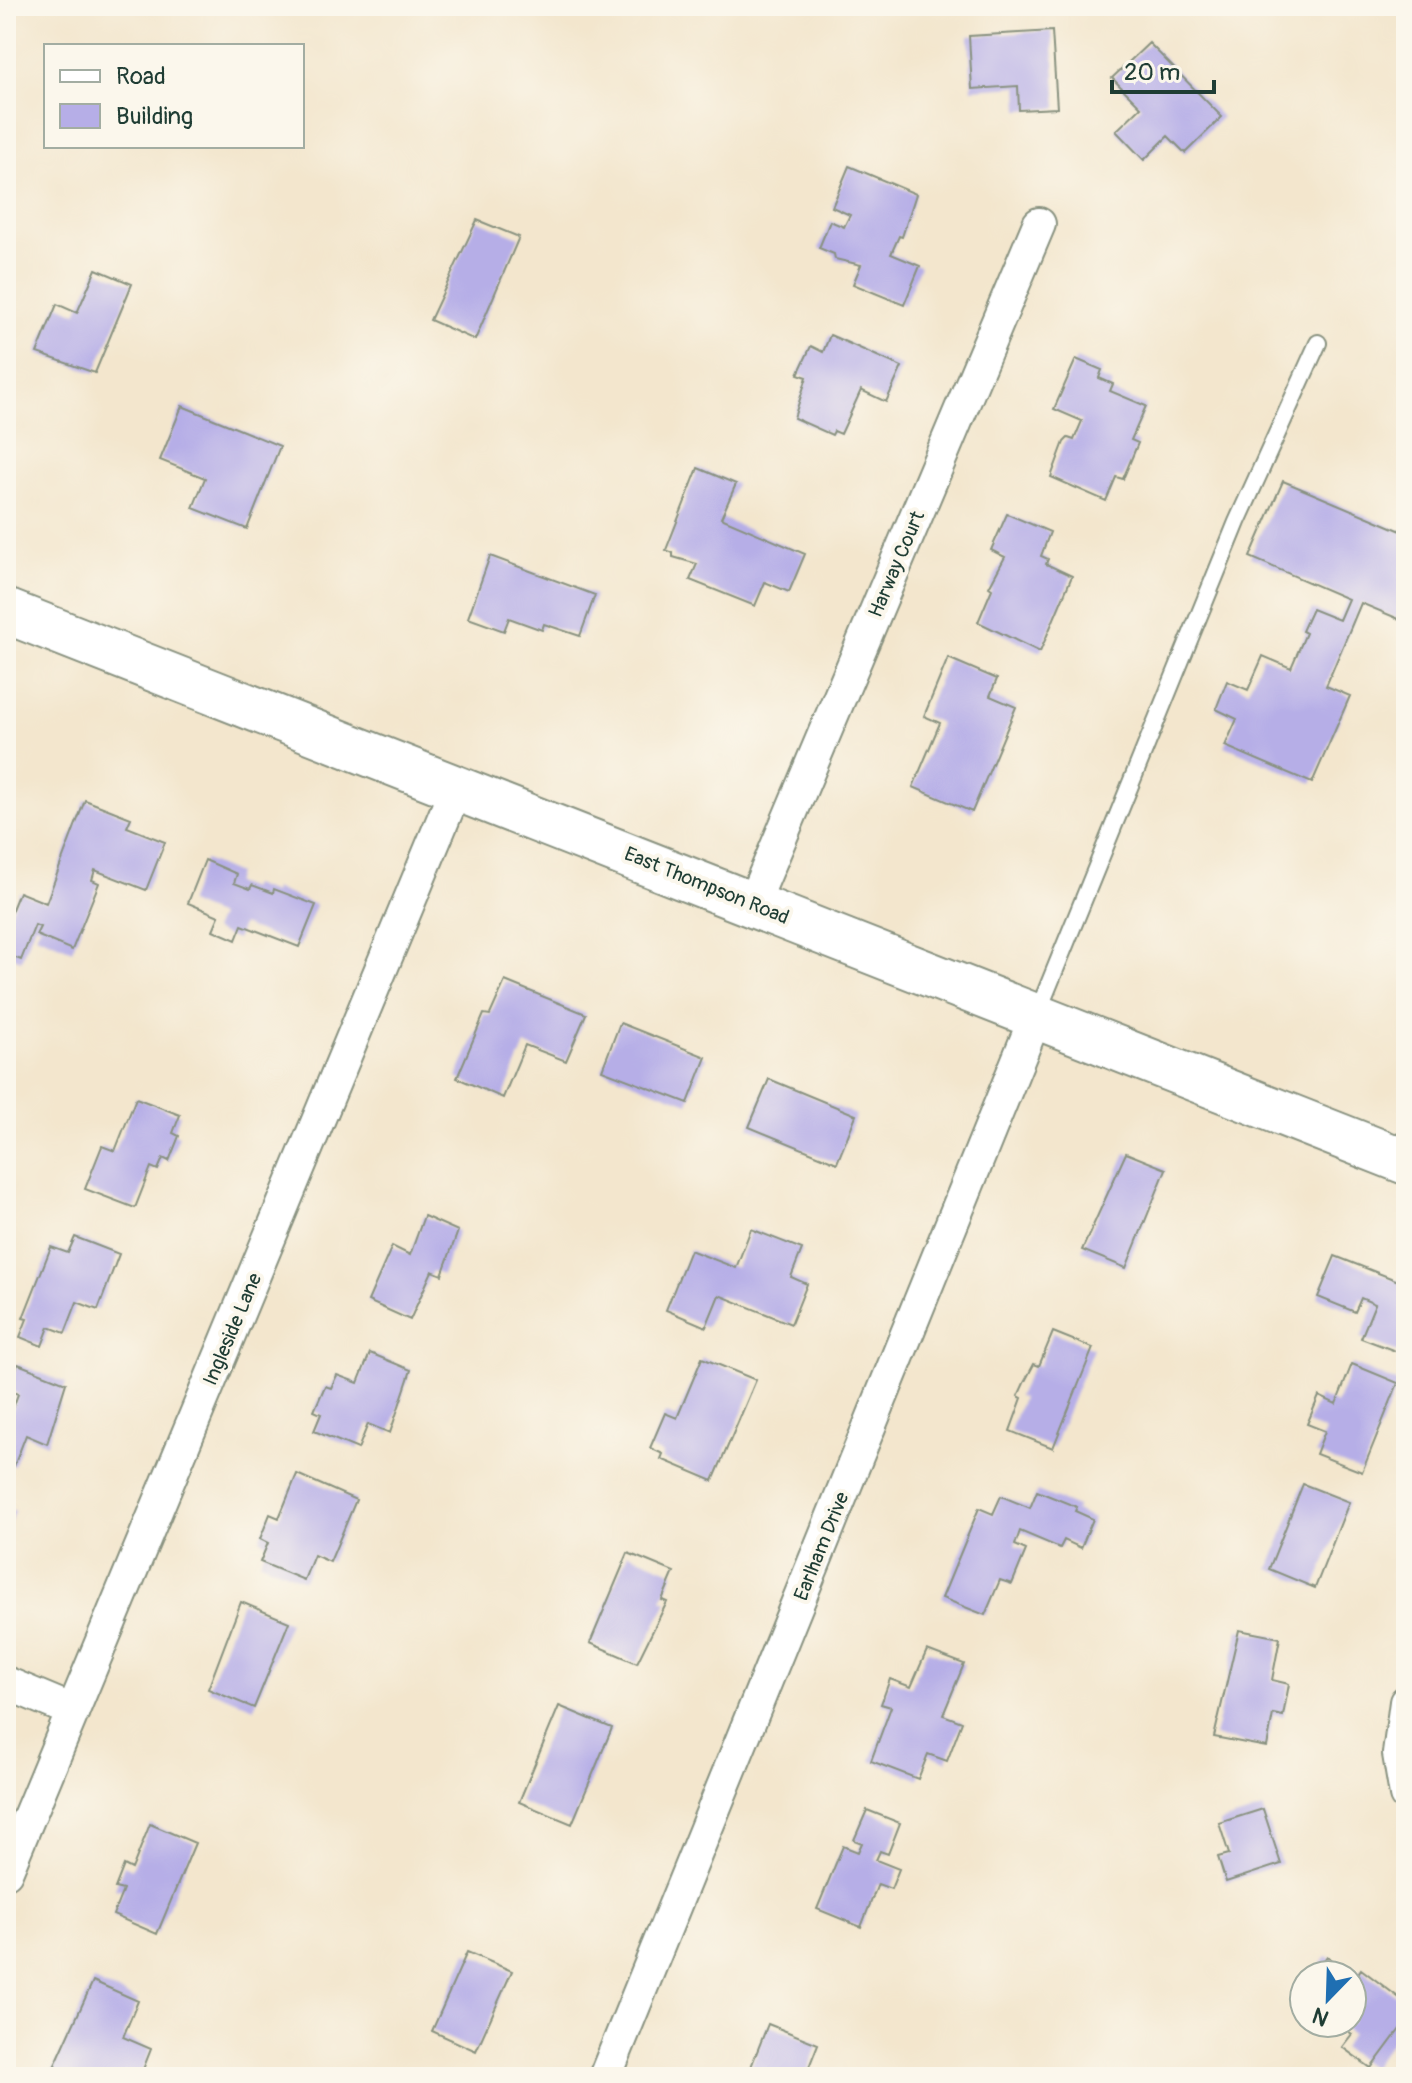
<svg xmlns="http://www.w3.org/2000/svg" width="1412" height="2083" viewBox="0 0 1412 2083" font-family="Pangolin,sans-serif">
<style>
.building{fill:#b6aee7}
.lines{fill:none;stroke-linecap:round;stroke-linejoin:round}
.service-casing{stroke:#899280;stroke-width:20}
.minor-casing{stroke:#899280;stroke-width:36}
.secondary-casing{stroke:#899280;stroke-width:48}
.service{stroke:#fff;stroke-width:16}
.minor{stroke:#fff;stroke-width:32}
.secondary{stroke:#fff;stroke-width:44}
.labels{text-anchor:middle;stroke-width:8;stroke-linejoin:round;paint-order:stroke}
.street-label{font-size:20px;fill:#1f3d34;stroke:#fbf7ec}
</style>
<rect width="100%" height="100%" fill="#fbf7ec"/>
<filter id="ink" filterUnits="userSpaceOnUse"><feTurbulence type="fractalNoise" baseFrequency=".0125" numOctaves="2"/><feDisplacementMap in="SourceGraphic" scale="16" xChannelSelector="R" yChannelSelector="G"/><feConvolveMatrix kernelMatrix="1 2 1 2 8 2 1 2 1" color-interpolation-filters="sRGB"/></filter>
<filter id="wash" filterUnits="userSpaceOnUse"><feTurbulence type="fractalNoise" baseFrequency=".006" numOctaves="4" result="noise"/><feDisplacementMap in="SourceGraphic" scale="32" xChannelSelector="R" yChannelSelector="G"/><feGaussianBlur stdDeviation="1.8" result="paint"/><feColorMatrix in="noise" values="0 0 0 0 0 0 0 0 0 0 0 0 0 0 0 0 0 1.4 0 .05"/><feComposite in="paint" operator="in"/></filter>
<g filter="url(#wash)">
<rect width="100%" height="100%" fill="#f3e6cd"/>
<g id="blocks">
<path class="building" d="M1052 31 1057 108 1019 110 1018 86 972 89 969 36Z
M1149 43 1222 117 1185 153 1168 136 1144 160 1116 131 1141 107 1112 78Z
M849 166 916 194 902 237 899 236 891 254 920 266 904 305 853 284 861 265 835 259 834 254 819 248 830 221 844 227 850 215 832 207Z
M477 220 519 237 475 340 430 320Z
M96 269 132 284 95 373 37 353 57 304 77 313Z
M830 335 902 367 886 402 861 390 841 434 834 431 832 435 794 418 807 377 798 374 811 346 823 352Z
M1076 359 1102 370 1099 378 1113 384 1110 391 1146 406 1131 440 1138 443 1123 479 1116 477 1106 501 1051 477 1064 442 1068 438 1074 440 1082 421 1054 409Z
M182 406 280 446 247 529 193 508 205 478 160 460Z
M698 468 736 484 721 518 805 554 789 592 765 582 755 606 690 580 697 564 673 557V553L666 550Z
M1283 481 1406 533V622L1361 603 1326 686 1350 696 1312 783 1225 746 1237 719 1216 709 1227 681 1248 690 1263 656 1291 668 1306 633 1302 631 1312 609 1339 620 1348 599 1250 557Z
M1007 514 1050 532 1041 556 1048 559 1046 564 1072 576 1040 652 978 622 992 589 989 587 1005 557 991 550Z
M490 556 595 595 580 636 544 624 542 630 509 618 504 631 468 618Z
M948 658 997 679 990 696 1016 707 972 812 913 787 940 723 924 716Z
M85 800 131 818 127 827 165 842 146 890 95 870 92 880 99 883 72 950 36 935 40 927 35 925 21 960 6 954V924L19 892 46 903Z
M205 860 237 874 234 883 250 889 252 885 273 893 274 889 316 905 299 947 242 925 236 940 213 930 219 916 188 903Z
M505 981 586 1014 566 1061 525 1045 503 1098 457 1078 484 1014 490 1015Z
M620 1023 706 1057 688 1103 602 1070Z
M769 1079 856 1115 837 1163 749 1127Z
M136 1098 180 1115 173 1133 179 1136 169 1161 163 1158 158 1170 151 1167 135 1208 85 1189 102 1146 115 1151Z
M1126 1153 1166 1169 1126 1268 1082 1250Z
M424 1216 458 1231 442 1275 432 1271 410 1320 368 1301 392 1246 410 1255Z
M751 1229 802 1249 791 1277 807 1284 791 1324 719 1295 706 1327 666 1310 690 1250 736 1268Z
M75 1237 119 1254 98 1310 77 1302 65 1333 49 1327 42 1346 20 1337 27 1319 23 1318 51 1247 68 1253Z
M1335 1256 1406 1284V1355L1361 1338 1375 1304 1361 1298 1355 1312 1318 1297Z
M1053 1332 1093 1348 1053 1448 1010 1431 1022 1398 1018 1396 1024 1383 1034 1364 1039 1366Z
M370 1353 411 1370 390 1433 368 1424 358 1449 314 1431 321 1414 314 1411 325 1386 331 1388 337 1375 358 1383Z
M702 1358 756 1380 713 1481 661 1459 663 1454 650 1448 665 1413 677 1418Z
M18 1364 66 1383 47 1444 26 1435 14 1466 6 1463V1427L18 1394 8 1390Z
M1352 1364 1398 1383 1362 1472 1316 1454 1325 1431 1307 1424 1319 1396 1336 1404Z
M297 1474 356 1500 330 1562 314 1555 304 1580 260 1562 268 1543 260 1539 270 1514 279 1518Z
M1303 1484 1349 1502 1315 1588 1269 1569Z
M1037 1491 1077 1507 1075 1511 1093 1519 1081 1548 1064 1540 1060 1548 1020 1531 1015 1545 1026 1550 1012 1584 1000 1580 985 1615 942 1598 979 1508 993 1514 1001 1496 1030 1508Z
M6 1508 15 1511 6 1533Z
M628 1553 674 1572 662 1600 667 1602 637 1663 590 1643Z
M241 1602 289 1622 254 1708 208 1689Z
M1239 1630 1280 1638 1272 1680 1289 1684 1283 1716 1273 1714 1267 1747 1214 1737Z
M927 1650 964 1664 943 1715 962 1722 947 1761 928 1754 918 1779 871 1761 891 1707 881 1704 890 1679 911 1687Z
M559 1706 612 1728 572 1824 519 1802Z
M1263 1809 1281 1864 1226 1882 1218 1857 1229 1854 1219 1823Z
M867 1810 900 1823 888 1854 880 1851 876 1860 899 1869 891 1889 878 1884 861 1927 817 1909 843 1846 858 1852 862 1843 854 1840Z
M150 1824 195 1843 157 1934 113 1915 123 1890 115 1888 124 1865 132 1869Z
M467 1952 512 1971 476 2051 432 2031Z
M1327 1956 1351 1975H1314Z
M1361 1969 1406 2003V2021L1371 2068 1342 2047 1352 2034 1337 2023H1352V1976L1355 1978Z
M93 1981 138 2001 123 2037 151 2049 140 2077 50 2076Z
M768 2024 818 2044 805 2077H747Z"/>
</g>
</g>
<g filter="url(#ink)">
<use href="#blocks" fill-opacity="0" stroke="#899280" stroke-width="2"/>
<g class="lines">
<defs>
<path id="service" d="M1037 1014 1237 522 1318 343"/>
<path id="minor" d="M753 903 1039 224
M6 1683 73 1711
M1406 1702 1399 1754 1406 1795
M6 1872 457 786
M605 2077 1036 1016"/>
<path id="secondary" d="M6 611 1406 1162"/>
</defs>
<use href="#service" class="service-casing"/>
<use href="#minor" class="minor-casing"/>
<use href="#secondary" class="secondary-casing"/>
<use href="#service" class="service"/>
<use href="#minor" class="minor"/>
<use href="#secondary" class="secondary"/>
</g>
</g>
<g class="labels">
<g class="street-label">
<text transform="translate(896 564) rotate(-67)" y="7">Harway Court</text>
<text transform="translate(707 885) rotate(22)" y="7">East Thompson Road</text>
<text transform="translate(232 1329) rotate(-67)" y="7">Ingleside Lane</text>
<text transform="translate(821 1546) rotate(-68)" y="7">Earlham Drive</text>
</g>
</g>
<rect width="1412" height="2083" fill="none" stroke="#fbf7ec" stroke-width="32"/>
<rect x="44" y="44" width="260" height="104" fill="#fbf7ec" stroke="#a3ada2" stroke-width="2"/>
<rect x="60" y="70" width="40" height="12" fill="#ffffff" stroke="#a3ada2" stroke-width="2"/>
<text x="116" y="84" font-size="24" fill="#1f3d34">Road</text>
<rect x="60" y="104" width="40" height="24" fill="#b6aee7" stroke="#a3ada2" stroke-width="2"/>
<text x="116" y="124" font-size="24" fill="#1f3d34">Building</text>
<g transform="translate(1328 1999) rotate(203)"><circle r="38" fill="#fbf7ec" stroke="#a3ada2" stroke-width="2"/>
<path d="M0-6L14 30L0 20L-14 30Z" fill="#1f6fb2"/>
<text y="-12" font-size="22" font-weight="bold" text-anchor="middle" fill="#1f3d34">N</text>
</g>
<path d="M1112 80v12h102v-12" fill="none" stroke="#1f3d34" stroke-width="4"/>
<text x="1124" y="80" font-size="24" fill="#1f3d34" stroke="#fbf7ec" stroke-width="6" paint-order="stroke">20 m</text>
</svg>
